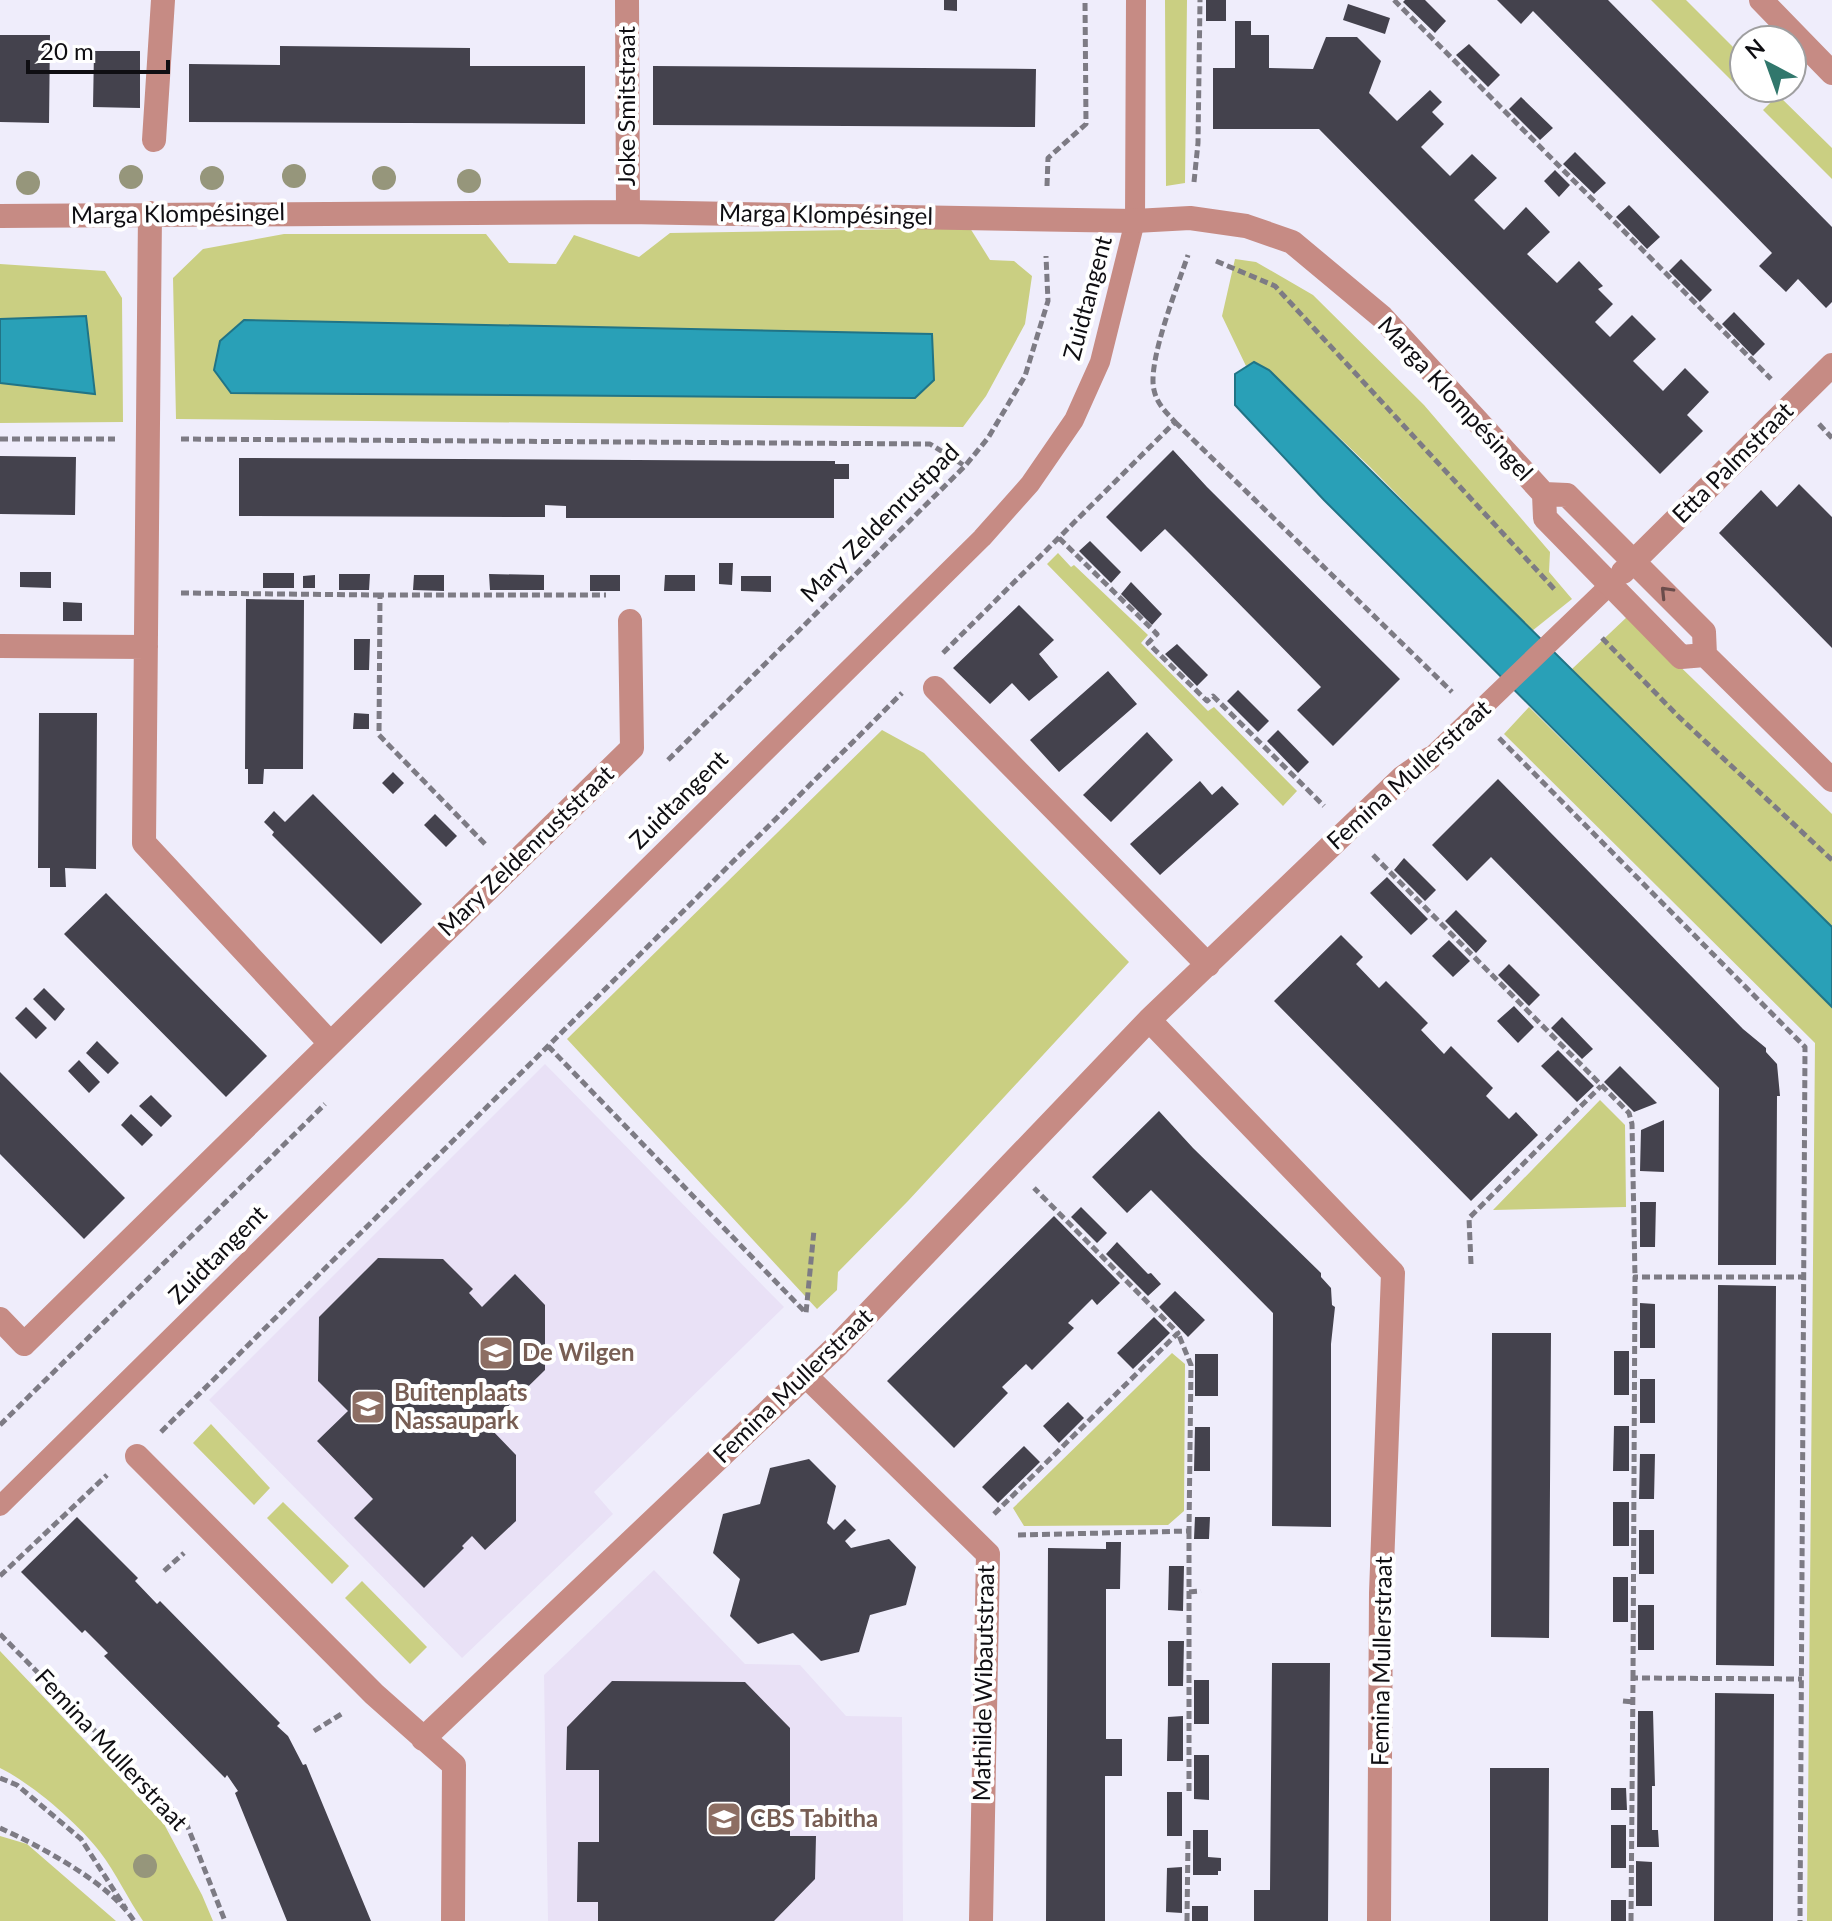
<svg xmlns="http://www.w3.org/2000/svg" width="1832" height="1921" viewBox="0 0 1832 1921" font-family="Lato,sans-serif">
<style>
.education{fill:#e9e1f6}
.green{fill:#cacf82}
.water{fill:#29a0b7;stroke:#217486;stroke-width:2}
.building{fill:#44424d}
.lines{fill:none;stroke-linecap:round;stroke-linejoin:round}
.path{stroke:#7d7b84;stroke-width:5;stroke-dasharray:8 4;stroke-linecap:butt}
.lane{stroke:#c68b84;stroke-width:20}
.street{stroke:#c68b84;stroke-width:24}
.tree{fill:#96967b}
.oneway{stroke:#6a4c4b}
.labels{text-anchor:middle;stroke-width:8;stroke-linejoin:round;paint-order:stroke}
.street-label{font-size:24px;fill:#0f0e12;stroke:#fff}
.education-label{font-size:24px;font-weight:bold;fill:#785e54;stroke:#fff;text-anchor:start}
</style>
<rect width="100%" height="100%" fill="#efedfb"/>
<path class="education" d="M545 1064 784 1307 594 1492 613 1514 462 1658 209 1400Z
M654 1570 745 1664 800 1665 846 1716 902 1717 903 1921H548L544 1675Z"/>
<path class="green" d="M1165 0H1187L1185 183 1166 186Z
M1651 0H1686L1744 58V88H1759L1749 98Z
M1778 95 1832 148V179L1763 110Z
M970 228 990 260 1014 261 1032 276 1025 324 986 396 963 427 176 419 173 278 203 249 284 234H486L509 263 556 264 574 235 639 257 670 233Z
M1235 259 1256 262 1313 295 1424 405 1550 552 1549 572 1572 599 1532 631 1370 467 1269 370 1254 362 1246 366 1222 316Z
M0 264 105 271 122 298 123 422 0 423V383H10L86 317 0 319Z
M1058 553 1071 567 1074 565 1148 635 1141 643 1208 711 1214 707 1297 791 1283 806 1047 564Z
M1628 616 1832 814V927L1572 669Z
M1529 707 1832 1007V1921H1807L1815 1043 1504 734Z
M882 730 924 753 1129 962 908 1201 838 1272 837 1290 817 1309 567 1039Z
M1600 1100 1625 1125 1626 1207 1493 1210Z
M1172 1353 1185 1364 1184 1511 1168 1525 1024 1526 1013 1508Z
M211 1424 270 1488 254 1505 193 1443Z
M283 1502 349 1566 332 1584 267 1518Z
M362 1581 427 1647 410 1664 345 1598Z
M0 1651 164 1824 202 1895 213 1921H143C128 1899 116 1873 100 1852 79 1824 31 1783 0 1768Z
M0 1836 27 1844 116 1921H0Z"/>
<path class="water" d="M86 316 95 394 0 383V319Z
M244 320 932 334 934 380 915 398 231 393 214 370 220 341Z
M1254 362 1269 370 1832 927V1007L1324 500 1235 405V374Z"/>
<path class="building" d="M944 0H957V11L944 10Z
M1206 0H1226V21H1206Z
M1405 0H1425L1446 21 1435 33 1403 2Z
M1497 0H1608L1832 227V302L1826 308 1798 279 1786 292 1759 266 1772 253 1719 199 1533 11 1521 24Z
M1348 4 1390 18 1385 34 1343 20Z
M1235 21H1251V35H1269V68L1313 69 1326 37H1357L1381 61 1369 93 1397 121 1430 90 1442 102 1432 112 1444 124 1421 147 1450 176 1472 154 1497 178 1474 200 1504 230 1526 207 1550 232 1527 254 1557 283 1579 261 1603 286 1598 289 1613 304 1595 322 1610 337 1632 315 1656 339 1633 361 1663 391 1685 368 1709 392 1687 415 1703 431 1660 474 1319 129H1213V68H1235Z
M0 35H50L49 123 0 122Z
M1469 44 1500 75 1488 87 1456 55Z
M280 46 470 48V66H585V124L189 122V64L280 65Z
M94 51H140V108L93 107Z
M653 66 1036 69 1035 127 653 125Z
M1521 97 1553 128 1540 140 1509 109Z
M1575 152 1606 183 1594 194 1563 164Z
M1555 170 1570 185 1559 197 1544 181Z
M1629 205 1660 237 1647 249 1616 217Z
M1681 259 1712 290 1700 302 1669 271Z
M1734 312 1765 344 1753 356 1722 324Z
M1173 450 1207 487 1400 679 1333 746 1297 710 1321 687 1191 555 1165 529 1141 552 1106 517Z
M0 456 76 457 75 515 0 514Z
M239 458 835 461V464H849V479H834V518H566V506L545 505V517L239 516Z
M1799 484 1832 517V648L1719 533 1761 490 1777 507Z
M1090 541 1121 572 1111 583 1079 551Z
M719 563H733L732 585 719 584Z
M20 572H51V588L20 587Z
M263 573H294V588H263Z
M339 574H370L369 590H339Z
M489 574 544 575V590H490Z
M315 575V588H303V576Z
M414 575H444V591L413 590Z
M590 575H620V591H590Z
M665 575H695V591H664Z
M741 576H771V592L741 591Z
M1131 582 1162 614 1152 625 1121 594Z
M246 599 304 600 303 769H264L263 784H248V769H245Z
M63 602 82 603V621H63Z
M1019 605 1054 640 1039 654 1058 677 1029 701 1012 683 990 704 953 668Z
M354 639H370L369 670H354Z
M1177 644 1208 675 1197 686 1165 654Z
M1108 671 1137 704 1059 772 1030 740Z
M1238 690 1269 721 1258 732 1227 701Z
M39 713H97L96 869 65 868 66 887H50V868H38Z
M354 713 369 714V729H353Z
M1278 730 1309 762 1298 773 1267 741Z
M1147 732 1173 760 1111 822 1083 795Z
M393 772 404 783 393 794 382 783Z
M1498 779 1743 1029 1766 1048V1052L1777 1064 1780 1096H1777L1776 1265H1718L1719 1088 1491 857 1467 881 1432 845Z
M1200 781 1212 795 1222 786 1239 804 1160 875 1130 844Z
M313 794 422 904 381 944 272 835 274 832 264 822 274 811 285 822Z
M435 814 457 836 446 847 424 825Z
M1404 858 1436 890 1425 901 1394 870Z
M1387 877 1428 919 1411 935 1370 893Z
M106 893 267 1056 226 1097 64 934Z
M1456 910 1487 941 1476 953 1445 921Z
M1341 935 1363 957 1356 964 1379 988 1386 981 1428 1023 1421 1030 1444 1054 1451 1046 1493 1088 1486 1096 1509 1119 1516 1112 1538 1135 1471 1201 1274 1001Z
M1449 940 1470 961 1453 977 1432 956Z
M1509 964 1540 995 1529 1006 1498 975Z
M44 988 65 1009 55 1021 33 999Z
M1514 1006 1534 1027 1518 1043 1497 1021Z
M26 1007 47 1028 36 1039 15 1018Z
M1562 1017 1593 1049 1582 1059 1551 1028Z
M97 1041 119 1063 108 1074 86 1053Z
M1558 1050 1594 1086 1577 1102 1541 1066Z
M79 1060 100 1082 89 1093 68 1071Z
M1620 1066 1657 1103 1634 1112 1604 1082Z
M0 1072 125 1198 84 1239 0 1154Z
M151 1095 172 1116 161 1127 139 1106Z
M1159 1111 1193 1148 1321 1273V1277L1331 1288 1332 1305 1335 1307 1331 1344V1527L1272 1526 1273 1313 1151 1190 1127 1213 1092 1177Z
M131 1114 153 1135 142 1146 121 1125Z
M1664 1120V1172L1640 1171 1641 1130Z
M1640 1202H1656L1655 1247H1640Z
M1081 1207 1107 1233 1097 1243 1071 1217Z
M1054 1216 1120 1283 1097 1305 1092 1299 1068 1323 1074 1328 1032 1370 1026 1364 1002 1387 1008 1393 954 1448 887 1381Z
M1117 1242 1148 1274 1151 1273 1161 1284 1148 1296 1106 1254Z
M378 1258 443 1259 473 1289 469 1293 482 1307 515 1274 545 1305V1370L488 1426 516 1455V1521L485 1550 472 1536 462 1546 464 1548 424 1588 354 1518 373 1499 317 1441 348 1411 318 1381 319 1317Z
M1718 1285 1776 1286 1774 1666 1716 1665Z
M1175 1291 1205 1320 1188 1337 1159 1307Z
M1640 1303 1655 1304V1348H1640Z
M1154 1317 1170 1333 1133 1369 1117 1353Z
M1492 1333H1551L1549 1638 1491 1637Z
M1614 1351H1629V1395H1614Z
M1195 1354H1218V1396H1195Z
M1640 1379H1655V1423H1640Z
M1068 1402 1084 1418 1059 1443 1043 1426Z
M1614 1426H1629V1471H1613Z
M1195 1427H1210V1471H1194Z
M1024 1446 1040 1462 998 1503 982 1487Z
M1640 1454H1655L1654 1499H1639Z
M809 1459 836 1486 827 1523 834 1530 845 1519 856 1530 845 1541 851 1548 889 1539 916 1567 906 1605 870 1615 859 1652 821 1661 793 1633 758 1644 730 1616 740 1579 713 1553 723 1514 760 1504 770 1468Z
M1613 1502H1629V1546H1613Z
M77 1517 138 1578 135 1581 157 1604 160 1601 280 1723 277 1726 288 1736 303 1765 306 1764 371 1921H287L235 1793 238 1791 227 1775 225 1778 104 1656 108 1653 85 1630 82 1633 21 1572Z
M1195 1517H1210L1209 1539H1194Z
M1639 1530H1654V1574H1639Z
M1106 1542H1121L1120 1589H1106V1739H1122V1776H1105V1921H1046L1048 1548 1106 1549Z
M1169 1566H1184L1183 1611 1168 1610Z
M1613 1577H1628V1622H1613Z
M1638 1605H1654V1650H1638Z
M1168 1641H1184L1183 1686H1168Z
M1272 1663H1330L1328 1921H1254V1890H1270Z
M1194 1680H1209V1724H1194Z
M612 1681 745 1682 790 1728V1836H816L815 1879 774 1921H598V1902H577L578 1842H599V1770H566L567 1727Z
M1715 1693 1774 1694 1773 1921H1714Z
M1638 1711H1653L1655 1786H1652V1830H1658L1659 1847H1637Z
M1183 1716V1761H1167L1168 1717Z
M1194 1755H1209V1800L1194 1799Z
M1490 1768H1549L1548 1921H1490Z
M1611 1788H1626L1627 1810H1611Z
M1167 1792H1182V1836H1167Z
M1611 1825H1626V1868H1611Z
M1193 1830H1208V1857L1221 1858V1871H1218V1875H1193Z
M1636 1861 1652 1862V1906H1636Z
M1182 1867V1913L1166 1912 1167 1868Z
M1611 1900H1626V1921H1611Z
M1192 1906H1208V1921H1192Z"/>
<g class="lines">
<path class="path" d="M1394 0 1771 379
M1194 182 1198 143 1200 0
M1047 186 1048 158 1086 124 1085 0
M1216 261 1275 286 1556 591
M1175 422 1452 692
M1819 424 1832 438
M0 439H115
M181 439 930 444 965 466
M1059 538 1157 634 1148 643 1207 701 1213 696 1324 806
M181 593 380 595
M1602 638 1678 716 1832 860
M943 653 1175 422C1166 412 1157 404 1154 390 1147 362 1178 285 1188 255
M1499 738 1805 1047 1800 1921
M668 760 965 466 988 438 1025 376 1048 301 1046 256
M485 844 379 735 380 595H606
M1373 855 1629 1113 1632 1124 1635 1277
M548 1046 806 1313 814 1230
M1471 1264 1469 1218 1601 1086
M0 1425 325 1104
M161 1432 902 693
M994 1514 1178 1333 1034 1188
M1189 1531V1791
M1018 1535 1189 1531 1191 1365 1178 1333
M164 1571 184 1553
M0 1576 107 1475
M1189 1592 1201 1591
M0 1634 187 1825 225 1921
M1633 1678 1635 1277H1804
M1623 1701 1633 1702
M314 1731 343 1713
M0 1778 17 1785 81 1839 126 1909
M0 1828C40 1846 111 1884 134 1921
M1187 1921 1188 1839
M1631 1921 1633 1678 1802 1679"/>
<path class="lane" d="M1429 759 1610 585
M0 1506 982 538 1030 484 1074 420 1100 362 1135 221 1136 0"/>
<path class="street" d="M627 0 628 212
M1761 0 1832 73
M154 140 163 0
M150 213 144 843 330 1043
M0 216 628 212 1135 221 1190 218 1246 226 1292 242 1382 317 1544 494 1545 518 1681 657 1705 655
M1544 494 1567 495 1704 632 1705 655 1832 780
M1623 572 1832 365
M0 646 146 647
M935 688 1208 965
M1149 1020 1393 1273 1381 1593 1379 1921
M0 1319 24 1344 632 748 630 621
M806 1376 988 1554 981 1921
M137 1456 374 1694 454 1765 453 1921
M423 1739 838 1345 1149 1020 1403 777 1429 759"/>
</g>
<g class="tree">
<circle cx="294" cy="176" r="12"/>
<circle cx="131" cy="177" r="12"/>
<circle cx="212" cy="178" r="12"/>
<circle cx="384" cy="178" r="12"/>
<circle cx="469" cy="181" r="12"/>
<circle cx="28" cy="183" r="12"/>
<circle cx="145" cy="1866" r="12"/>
</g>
<defs><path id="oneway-chevron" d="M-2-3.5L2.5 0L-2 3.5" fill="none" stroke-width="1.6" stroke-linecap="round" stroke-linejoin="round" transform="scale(2)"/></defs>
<use class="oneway" href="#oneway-chevron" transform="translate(1666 592) rotate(-134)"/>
<defs>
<symbol id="school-square" viewBox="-11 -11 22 22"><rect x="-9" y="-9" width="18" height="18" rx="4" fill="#8d6e63" stroke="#fff"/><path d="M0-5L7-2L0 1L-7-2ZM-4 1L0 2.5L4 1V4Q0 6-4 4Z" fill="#fff"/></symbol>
</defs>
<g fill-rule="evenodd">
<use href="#school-square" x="476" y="1333" width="40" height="40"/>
<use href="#school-square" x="348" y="1387" width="40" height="40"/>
<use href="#school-square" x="704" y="1799" width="40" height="40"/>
</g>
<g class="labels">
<g class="street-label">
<text transform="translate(627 106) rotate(-90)" y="8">Joke Smitstraat</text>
<text transform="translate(178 214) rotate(-1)" y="8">Marga Klompésingel</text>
<text transform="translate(826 215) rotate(1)" y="8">Marga Klompésingel</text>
<text transform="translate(1088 298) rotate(-75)" y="8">Zuidtangent</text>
<text transform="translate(1455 399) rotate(47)" y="8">Marga Klompésingel</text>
<text transform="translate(1733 463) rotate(-45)" y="8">Etta Palmstraat</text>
<text transform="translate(880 523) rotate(-45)" y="8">Mary Zeldenrustpad</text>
<text transform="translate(1409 775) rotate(-42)" y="8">Femina Mullerstraat</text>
<text transform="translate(679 800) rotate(-45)" y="8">Zuidtangent</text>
<text transform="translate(526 851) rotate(-44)" y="8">Mary Zeldenruststraat</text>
<text transform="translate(218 1255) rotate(-45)" y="8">Zuidtangent</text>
<text transform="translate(793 1386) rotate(-44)" y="8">Femina Mullerstraat</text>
<text transform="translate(1382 1661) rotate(-89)" y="8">Femina Mullerstraat</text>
<text transform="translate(984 1683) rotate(-89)" y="8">Mathilde Wibautstraat</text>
<text transform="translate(111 1750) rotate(47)" y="8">Femina Mullerstraat</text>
</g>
<g class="education-label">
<text x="522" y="1361">De Wilgen</text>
<text x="394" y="1401">Buitenplaats<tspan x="394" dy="28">Nassaupark</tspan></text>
<text x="750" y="1827">CBS Tabitha</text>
</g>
</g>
<g transform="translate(1768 64) rotate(319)"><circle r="38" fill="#ffffff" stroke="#9f9fa0" stroke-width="2"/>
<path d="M0-6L14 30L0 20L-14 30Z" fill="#31776c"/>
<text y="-12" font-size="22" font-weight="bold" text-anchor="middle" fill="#0f0e12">N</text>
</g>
<path d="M28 60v12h140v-12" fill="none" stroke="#0f0e12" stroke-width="4"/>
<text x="40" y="60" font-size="24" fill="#0f0e12" stroke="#ffffff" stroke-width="6" paint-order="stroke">20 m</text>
</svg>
